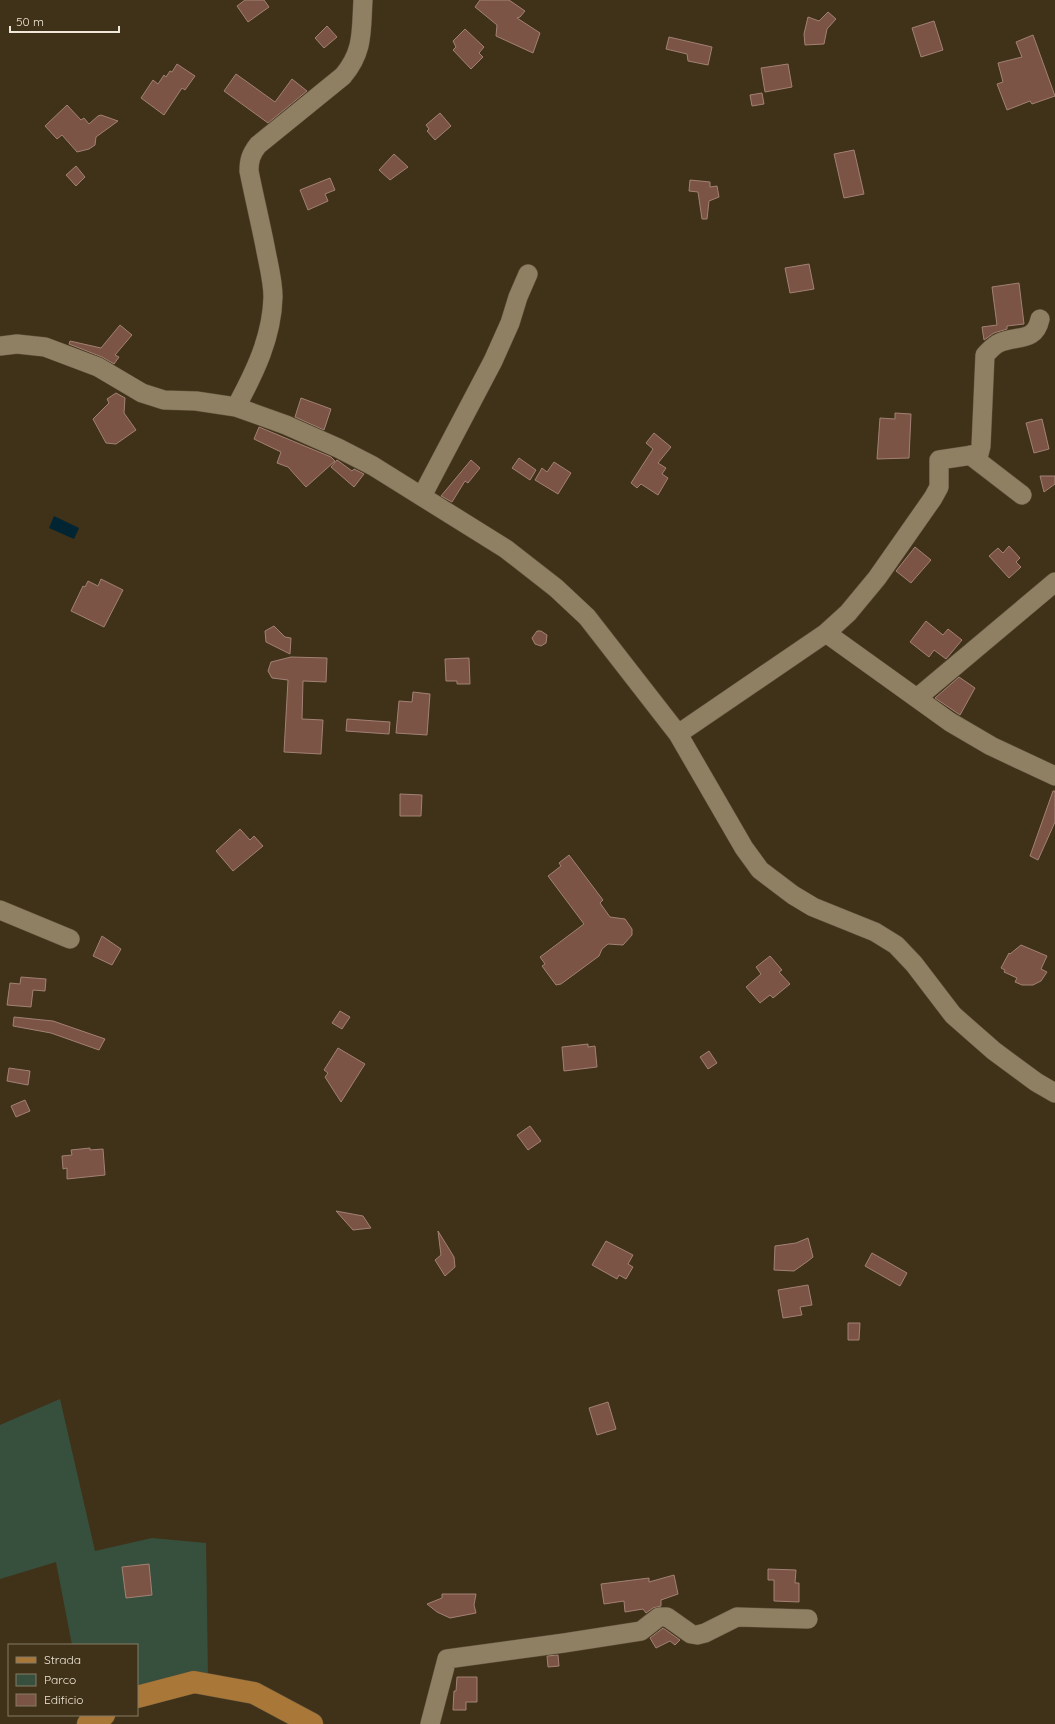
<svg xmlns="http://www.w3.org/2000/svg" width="1055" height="1724" viewBox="0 0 1055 1724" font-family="Quicksand,sans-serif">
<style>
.green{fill:#37503e}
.water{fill:#012532}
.building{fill:#7c5446;stroke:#a28175}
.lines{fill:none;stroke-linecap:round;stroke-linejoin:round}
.minor-casing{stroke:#5b5039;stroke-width:20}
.major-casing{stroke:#5b5039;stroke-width:23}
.minor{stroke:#8f7f63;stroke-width:19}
.major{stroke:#a97738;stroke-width:22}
</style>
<rect width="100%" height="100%" fill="#403218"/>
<path class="green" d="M60 1399 95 1551 152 1538 206 1543 208 1679 137 1700V1645H72L56 1562 0 1579V1425Z"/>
<path class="water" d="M54 516 79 528 74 539 49 528Z"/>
<path class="building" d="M245 0H264L269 7 248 22 237 6Z
M480 0H509L525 11 520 17 517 18 540 33 533 53 496 36 497 25 475 7Z
M828 12 836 19 827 29 824 44 805 45 804 34 808 17 819 21Z
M934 21 943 50 921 57 912 28Z
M327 26 337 37 324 48 315 38Z
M465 29 484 47 479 53 483 57 471 69 453 50 456 47 453 41Z
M1033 35 1055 96 1032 104 1030 101 1007 110 997 84 1003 82 998 63 1022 57 1016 42Z
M669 37 712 47 708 65 688 61 687 54 666 49Z
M177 64 195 76 185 90 182 88 164 115 141 98 153 80 158 84 164 75 166 77 170 71 172 72Z
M788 64 792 87 765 92 761 68Z
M236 74 275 102 292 79 307 91 268 123 224 91Z
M762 93 764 104 752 106 750 95Z
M67 105 81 120 84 118 89 124 98 116 101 115 118 121 96 137 95 145 89 149 77 152 62 135 57 139 45 126Z
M440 113 451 126 435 140 427 131 429 129 426 125Z
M854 150 864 194 844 198 834 154Z
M394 154 408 167 390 180 379 170Z
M76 166 85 177 76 186 66 175Z
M330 178 335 190 325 194 328 201 308 210 300 190Z
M690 180 710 182V187L717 186 719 197 709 201 707 219H702L698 192 689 191Z
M809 264 814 289 790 293 785 268Z
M1019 283 1024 324 1007 326V329L994 333 984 340 982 327 997 325 992 287Z
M120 325 132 335 115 355 119 357 114 364 102 357 69 344 70 341 101 348Z
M116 393 125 398 124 413 136 430 116 444 106 443 93 419 109 403 107 399Z
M301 398 331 409 324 430 295 417Z
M895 413 911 414 909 458 877 459 880 418 895 419Z
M1042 419 1049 449 1034 453 1026 423Z
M259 427 331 457 335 461 306 487 288 467 277 463 281 452 254 439Z
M654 433 671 447 658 463 666 468 662 474 668 478 658 495 641 484 637 488 631 483 653 449 646 443Z
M519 458 536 470 530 480 512 468Z
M337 460 352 471 354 469 364 474 354 487 331 467Z
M471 460 480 468 468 483 465 481 452 502 441 496Z
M554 462 571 473 558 494 535 480 542 468 547 472Z
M1040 476H1055V484L1044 492Z
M1009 546 1020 558 1016 562 1021 567 1009 578 989 556 998 548 1003 553Z
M915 547 931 560 911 583 896 571Z
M101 579 123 590 104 627 71 611 83 586 85 587 88 581 98 586Z
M926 621 943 635 948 629 962 640 946 659 934 650 929 657 910 642Z
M274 626 285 637 291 638 290 654 266 642 265 631Z
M537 631H541L547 635 546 643 541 646 535 644 532 638Z
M291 657 327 658 326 682 303 681 302 719 323 720 321 754 284 752 288 680 272 678 268 671 271 662Z
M469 658 470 684H457V681H446L445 659Z
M959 677 975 688 960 715 935 698Z
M413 692 430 694 427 735 396 733 399 701 412 702Z
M347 719 390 722 389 734 346 731Z
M1053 791H1055V822L1038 860 1030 856Z
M400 794 422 795 421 816H400Z
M240 829 250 840 254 836 263 846 233 871 216 851Z
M569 855 603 900 600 903 610 917 625 919 632 929V935L623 945 608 944 602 949 599 956 561 984 556 985 542 966 545 964 540 957 584 924 548 876 561 866 559 863Z
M102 936 121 949 112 965 93 956Z
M1021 945 1047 956 1041 969 1047 972 1041 981 1033 985H1022L1015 982 1017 978 1004 972 1005 970 1001 968 1009 953 1010 954Z
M770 956 782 970 779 972 790 984 773 998 770 995 760 1003 746 987 761 974 756 967Z
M21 977 46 979 45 991 33 990 31 1007 7 1005 10 983 20 984Z
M340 1011 350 1017 342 1029 332 1023Z
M14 1017 53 1021 105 1039 99 1050 51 1033 13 1026Z
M588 1044V1047L595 1046 597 1067 564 1071 562 1047Z
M338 1048 365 1064 341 1102 325 1077 328 1073 324 1070Z
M709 1051 717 1063 708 1069 700 1057Z
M9 1068 30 1071 28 1085 7 1081Z
M25 1100 30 1111 16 1117 11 1106Z
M530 1126 541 1141 528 1150 517 1135Z
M90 1148V1150L103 1149 105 1175 67 1179V1168L63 1169 62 1156 72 1155 71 1150Z
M336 1211 363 1216 371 1228 353 1230Z
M438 1231 454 1257 455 1267 445 1276 435 1260 441 1255Z
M808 1238 813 1257 808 1261 794 1271 774 1270 775 1246 796 1243Z
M606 1241 633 1255 628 1264 633 1267 626 1279 619 1275 617 1279 592 1265Z
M872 1253 907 1273 900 1286 865 1266Z
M808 1285 812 1305 800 1307 802 1315 783 1318 778 1290Z
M848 1323H860L859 1340H848Z
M608 1402 616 1429 597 1435 589 1408Z
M149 1564 152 1595 126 1598 122 1567Z
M768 1569 796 1570 795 1583H799V1602L774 1601V1580H768Z
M674 1575 678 1594 661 1600V1606L653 1608 646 1613 643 1609 625 1612 624 1601 604 1604 601 1584 649 1578V1582Z
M442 1594H476L474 1605 476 1613 450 1618 437 1612 427 1604 442 1598Z
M663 1628 680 1640 675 1645 670 1641 656 1648 650 1638Z
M558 1655 559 1666 548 1667 547 1656Z
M457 1677H477V1702H466V1710H453L454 1691H456Z"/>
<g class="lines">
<defs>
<path id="minor" d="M0 346 17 344 45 347 98 367 142 393 164 400 196 401 236 407 286 425 338 448 373 466 506 549 556 588 587 617 678 734 744 848 760 870 793 895 813 907 875 932 896 945 914 964 953 1015 994 1051 1036 1082 1055 1093
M236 407C255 372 272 337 273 297 273 280 268 263 265 246 260 221 254 196 249 171 249 160 251 154 258 145L343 76C364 51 361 31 363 0
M970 455 1022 495
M422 496 493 361 510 323 518 297 528 274
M826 633 848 613 877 578 933 498 939 487V460L979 454 981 446 985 355C989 351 994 345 999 343 1016 335 1035 343 1040 319
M917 698 1055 582
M678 734 826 633 950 722 991 746 1055 776
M0 910 70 939
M430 1724 447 1659 564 1643 641 1631 659 1617H667L691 1634 697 1635 705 1633 737 1617 808 1619"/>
<path id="major" d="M137 1697 194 1682 254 1693 312 1724
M88 1724 104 1715"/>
</defs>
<use href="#minor" class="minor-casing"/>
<use href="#major" class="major-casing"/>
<use href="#minor" class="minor"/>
<use href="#major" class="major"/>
</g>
<rect x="8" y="1644" width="130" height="72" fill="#403218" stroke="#867b65"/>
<rect x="16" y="1657" width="20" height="6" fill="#a97738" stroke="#867b65"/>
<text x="44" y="1664" font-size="12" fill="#f0e8d8">Strada</text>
<rect x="16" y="1674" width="20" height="12" fill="#37503e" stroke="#867b65"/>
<text x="44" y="1684" font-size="12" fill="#f0e8d8">Parco</text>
<rect x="16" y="1694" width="20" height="12" fill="#7c5446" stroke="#867b65"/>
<text x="44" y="1704" font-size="12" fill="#f0e8d8">Edificio</text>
<path d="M10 26v6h109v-6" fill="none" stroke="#f0e8d8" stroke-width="2"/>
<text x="16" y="26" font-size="12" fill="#f0e8d8" stroke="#403218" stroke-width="3" paint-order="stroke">50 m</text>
</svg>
